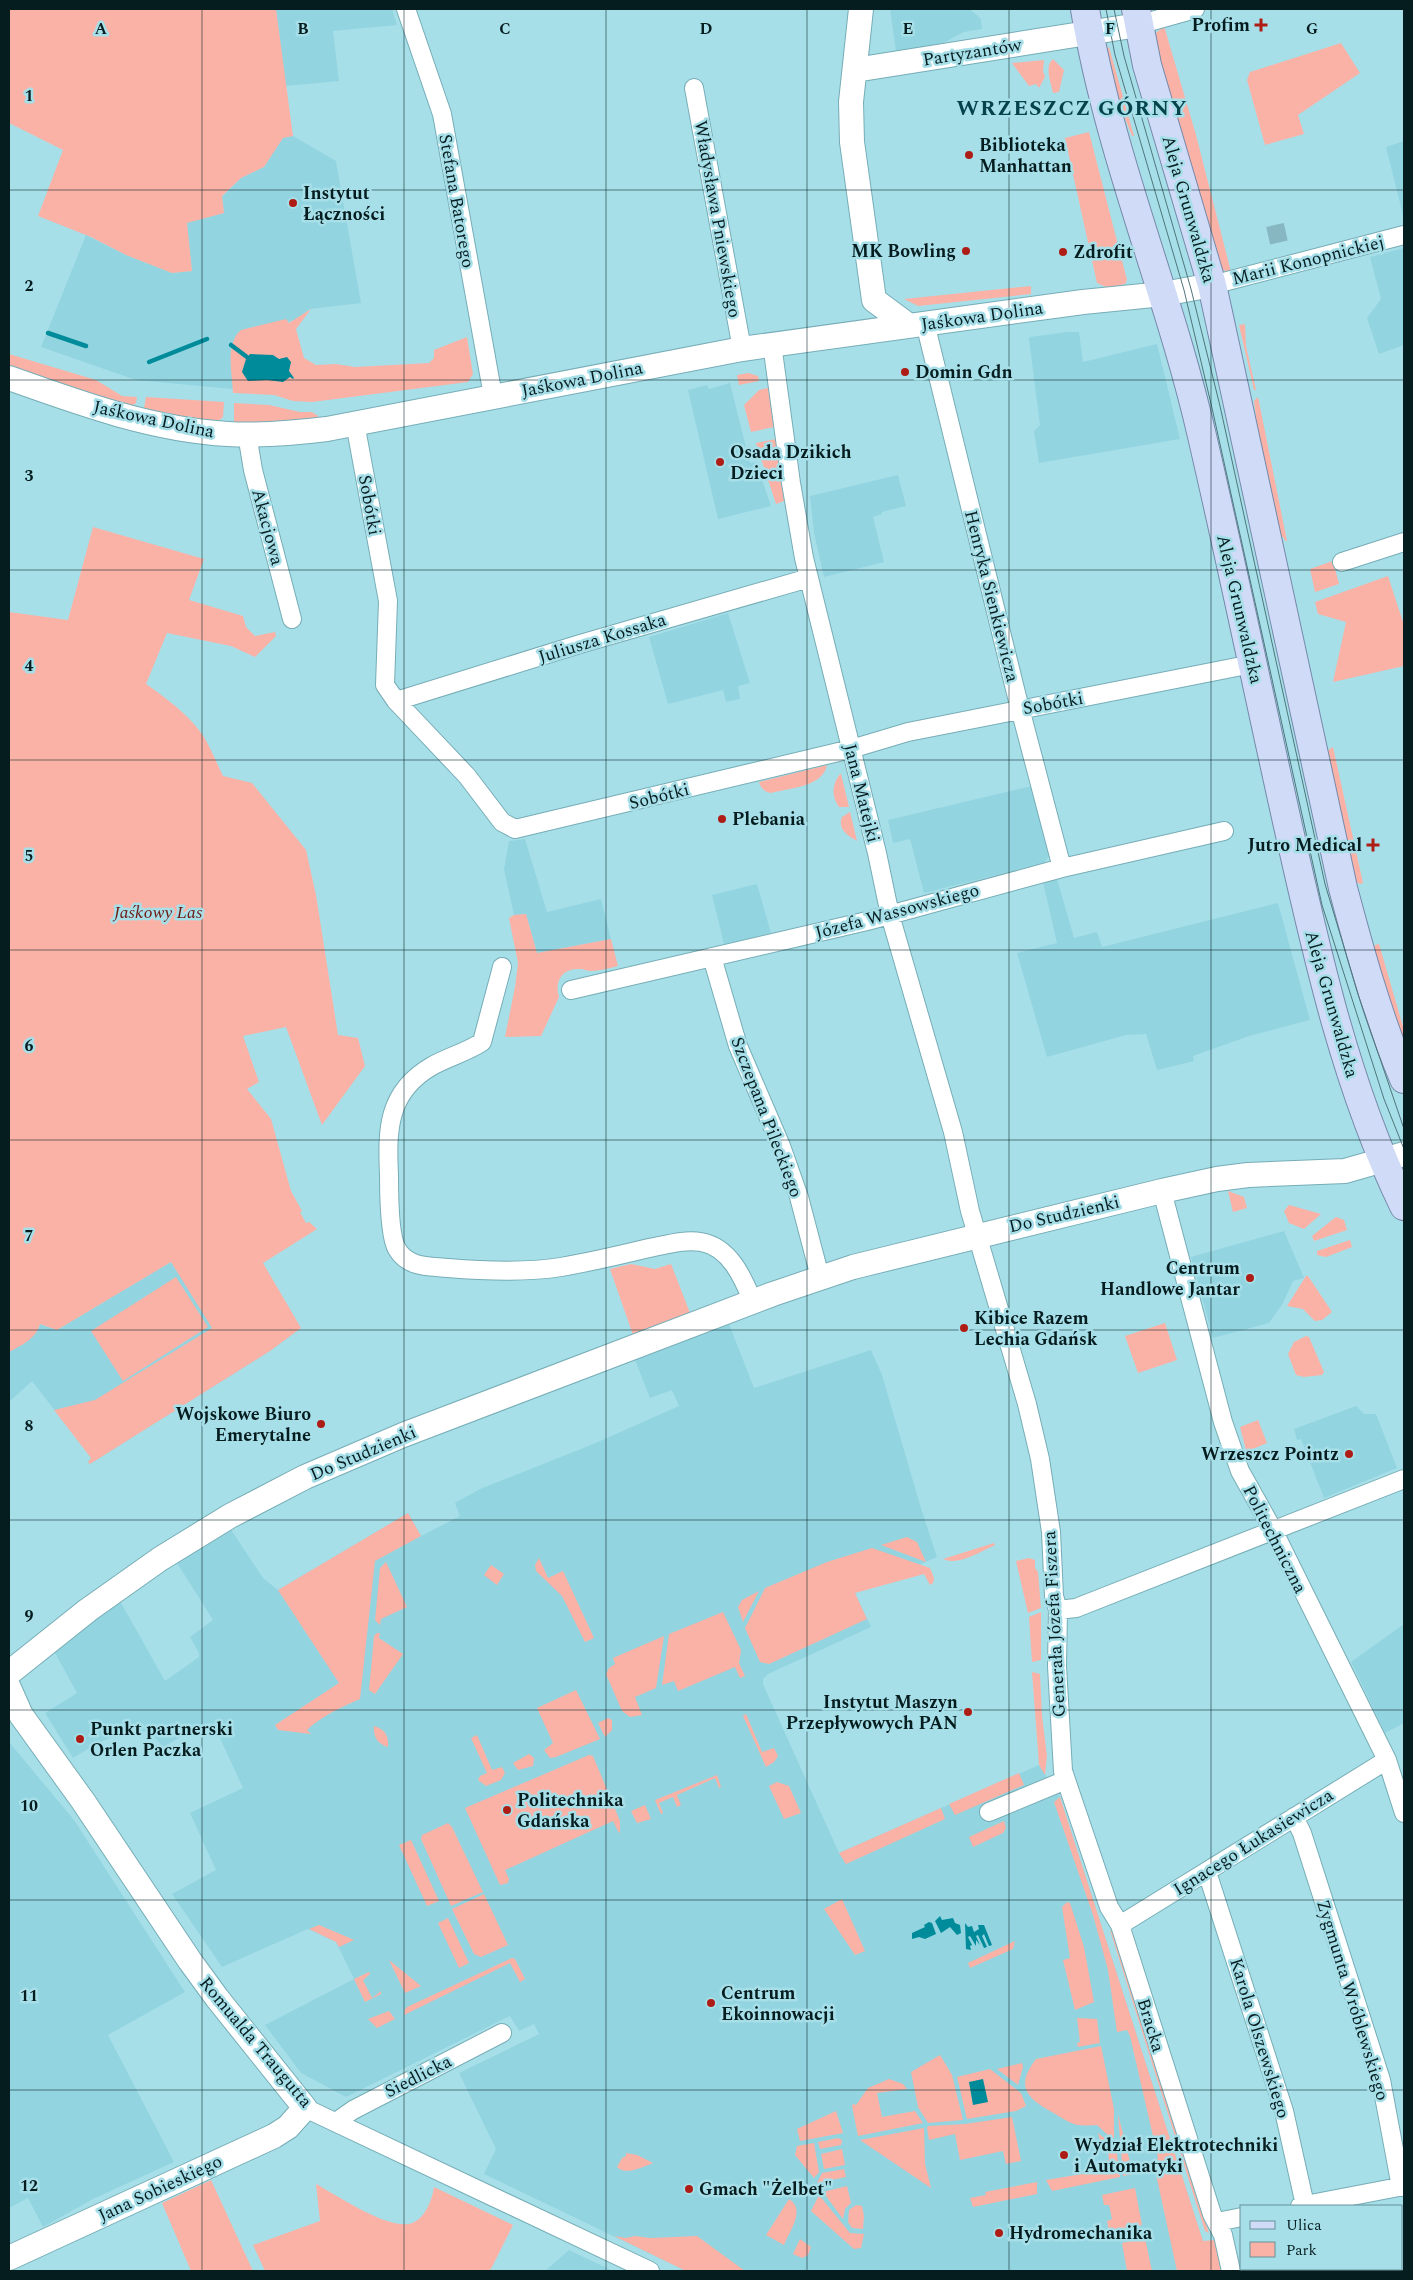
<svg xmlns="http://www.w3.org/2000/svg" width="1413" height="2280" viewBox="0 0 1413 2280" font-family="Spectral,serif">
<style>
.built{fill:#92d4e0}
.green{fill:#fbb2a6}
.water{fill:#008b9b}
.lines{fill:none;stroke-linecap:round;stroke-linejoin:round}
.stream{stroke:#008b9b;stroke-width:4.5}
.street-tunnel{stroke:#87b8c1;stroke-width:18;stroke-dasharray:18 9;stroke-linecap:butt}
.street-casing{stroke:#76adb6;stroke-width:20}
.secondary-casing{stroke:#76adb6;stroke-width:26}
.primary-casing{stroke:#7589aa;stroke-width:30}
.street{stroke:#fff;stroke-width:18}
.secondary{stroke:#fff;stroke-width:24}
.primary{stroke:#d0dbf8;stroke-width:28}
.tram{stroke:#4f757b;stroke-width:1}
.grid{fill:none;stroke:#061d20;stroke-width:1;stroke-opacity:0.55}
.poi-dot{fill:#ae1d15;stroke:#a7dfe9;stroke-width:2}
.labels{text-anchor:middle;stroke-width:5;stroke-linejoin:round;paint-order:stroke}
.poi-label{font-size:18px;font-weight:bold;fill:#061d20;stroke:#a7dfe9;text-anchor:start}
.street-label{font-size:18px;fill:#061d20;stroke:#a7dfe9}
.park-label{font-size:18px;font-style:italic;fill:#6d1912;stroke:#a7dfe9}
.district-label{font-size:22px;font-weight:bold;letter-spacing:1px;fill:#05434c;stroke:#a7dfe9}
.grid-label{font-size:16px;text-anchor:middle;font-weight:bold;fill:#061d20;stroke:#a7dfe9;stroke-width:5;stroke-linejoin:round;paint-order:stroke}
</style>
<rect width="100%" height="100%" fill="#a7dfe9"/>
<path class="built" d="M276 9H392L397 25 333 31 339 81 286 86Z
M890 9H970L981 19 982 29 964 32 941 44 896 51Z
M293 136 336 161 361 303 310 309 296 319 231 345 233 389 136 380 41 347 86 235 126 255 172 273 192 271 187 222 224 213 222 197 241 178 264 167 283 137Z
M1404 141V219L1386 147Z
M1404 248V345L1379 354 1367 318 1381 299 1370 257Z
M1068 332H1079L1083 362 1157 344 1180 439 1039 463 1034 431 1040 425 1029 339 1030 337Z
M730 383 750 463 756 462 771 506 718 519 688 390 707 385 709 389Z
M898 475 906 506 882 512V514L873 517 884 562 824 577 814 533 810 496Z
M728 613 750 683 738 686 740 699 726 702 723 690 668 704 649 637Z
M1032 786 1050 855 1044 863 924 893 910 839 893 843 888 820Z
M525 839 547 912 601 899 611 939 537 953 526 914 514 915 504 869 509 841Z
M1057 879 1074 938 1097 932 1102 947 1278 903 1310 1020 1249 1036 1193 1056 1194 1061 1157 1070 1146 1034 1126 1035 1047 1057 1017 953 1057 943 1043 882Z
M757 884 771 933 724 944 712 895Z
M1284 1231 1304 1278 1293 1281 1283 1303 1269 1323 1213 1338 1191 1257Z
M171 1262 301 1328 270 1351 90 1464 88 1462 91 1458 87 1452 32 1381 9 1402V1314L57 1330Z
M729 1324 754 1388 871 1350 882 1375 921 1508 937 1557 855 1593 871 1627 768 1674 763 1679V1684L839 1853 1039 1765 1060 1797 1203 2241 1223 2271H686L484 2174 496 2149 459 2073 539 2034 534 2024 519 2031 510 2016 346 2097 301 2073 265 2025 354 1979 336 1942 308 1929 222 1967 172 1894 216 1870 190 1813 243 1788 214 1725 209 1723 193 1730 163 1747 150 1732 126 1731 98 1743 73 1758 45 1713 77 1693 54 1651 120 1601 165 1681 199 1657V1653L190 1637 213 1620 177 1563 230 1528 263 1578 278 1590 408 1513 421 1536 460 1516 455 1503 480 1489 591 1445 679 1406 672 1390 650 1398 635 1360Z
M1356 1406 1364 1414H1376L1397 1468 1324 1498 1301 1439 1297 1440 1294 1429Z
M1404 1624V1723L1385 1733 1351 1662Z
M9 1742 74 1820 185 1992 108 2035 174 2162 93 2199 43 2227 28 2198 9 2208Z
M569 2250 613 2271H545Z"/>
<path class="green" d="M9 9H276L293 136 283 138 264 167 241 178 222 196 224 213 187 223 192 271 172 273 126 255 91 237 38 216 63 150 9 123Z
M1164 26 1196 135 1231 272 1222 270 1154 46 1155 34Z
M1341 43 1360 73 1298 115 1304 134 1265 145 1247 80 1250 72Z
M1109 47 1134 136H1132L1110 81 1106 49Z
M1053 59 1064 70 1059 92 1053 93C1051 83 1044 66 1053 59Z
M1044 60 1043 71 1045 77 1039 88 1036 84 1029 86 1012 63Z
M1089 132 1127 280 1125 284 1108 288 1097 283 1065 138Z
M1031 286V294L918 306 904 299Z
M311 309 296 329 304 358 316 365 336 364 355 367 429 363 434 358V350L467 337 473 374 468 382 312 402 293 401 274 395 233 393C232 372 225 344 241 330L286 319 289 323Z
M1245 324 1246 346 1256 390H1254L1239 325Z
M9 354 96 380 122 396 137 397 136 403 129 408 9 368Z
M748 373 758 376 759 381 739 385 737 375Z
M768 388 774 427 751 432 744 405 759 390Z
M146 397 224 402 223 417 216 423 146 413 144 408Z
M1258 397 1287 541H1285L1284 538 1276 532 1259 441 1254 401Z
M234 403 269 405 300 412H312L318 416V421L236 425 234 422Z
M776 439 784 501 776 504 756 443Z
M93 527 204 559 189 600 243 616 246 627 255 636 275 632 276 636 255 657 231 646 167 633 146 684C167 699 187 713 202 734 210 746 216 762 223 776L252 783 306 850 316 895 338 1035 358 1038 365 1066 322 1125 286 1027 243 1036 259 1082 247 1089 271 1119 291 1191 302 1211 300 1212 306 1223 309 1222 317 1229 263 1263 301 1328 270 1351 90 1464 88 1462 91 1458 54 1410 95 1400 212 1328 171 1262 57 1330 40 1324C36 1339 22 1345 9 1352V612L68 620Z
M1333 561 1339 584 1315 592 1310 569Z
M1388 576 1404 625V666L1333 682 1346 622 1318 614 1315 602Z
M1333 747 1363 883 1360 884 1351 879 1323 753Z
M827 765C823 787 789 788 771 793 764 792 761 788 759 782Z
M840 774H841L849 807H839C831 795 832 785 840 774Z
M850 812 857 841C848 836 837 829 842 817Z
M526 914 537 953 611 939 618 966C610 968 599 971 591 971 587 971 584 969 580 969 562 968 554 981 559 997L541 1036 505 1037 515 987 518 963 509 918 514 915Z
M1379 944 1404 1030V1036L1398 1038 1372 951 1375 945Z
M1228 1191 1244 1197 1247 1208 1233 1212Z
M1289 1205 1321 1214 1304 1229 1289 1223 1284 1211Z
M1336 1217 1344 1220 1347 1230 1314 1241 1312 1236Z
M1350 1240 1352 1247 1326 1257 1317 1255V1251Z
M631 1264 655 1269 671 1264 690 1313 633 1335 610 1269Z
M1306 1276H1308L1332 1312 1322 1320 1315 1321 1303 1309 1287 1306Z
M176 1277 208 1327 123 1381 91 1331Z
M1165 1323 1177 1360 1138 1373 1125 1336Z
M1306 1336 1309 1337 1324 1372 1322 1375 1304 1377 1296 1375 1288 1354 1294 1342Z
M1258 1420 1267 1443 1248 1451 1246 1450 1240 1427Z
M408 1513 421 1536 375 1561 360 1699C342 1707 321 1716 307 1730L311 1734 278 1730 275 1725 339 1683 278 1590Z
M907 1537 917 1542 926 1562 881 1545Z
M994 1543 995 1545C980 1552 958 1566 943 1559Z
M872 1548 930 1568 934 1578 933 1583 930 1585 924 1574 855 1593 867 1619 769 1664 760 1662 745 1628 765 1588 827 1562Z
M539 1558 548 1578 563 1571 594 1638 585 1642 562 1596 536 1571 535 1565Z
M1029 1558 1035 1560V1568L1038 1572 1041 1608 1028 1613 1016 1561Z
M386 1562 407 1607 381 1619 380 1625 375 1620 380 1568Z
M491 1565 504 1574 497 1585 484 1575Z
M759 1591 743 1622 738 1607 742 1600Z
M723 1612 741 1650 739 1663 745 1676 740 1678 735 1667 678 1691 674 1681 662 1685 669 1634Z
M1041 1612V1660L1032 1662 1029 1617Z
M377 1633H380L379 1638 403 1654 375 1694 369 1690 374 1636Z
M664 1636 656 1688 635 1697 642 1715 630 1717 622 1711 606 1674 609 1668 615 1664 613 1658Z
M1032 1672 1040 1674 1042 1716 1047 1756 1045 1775 1039 1765Z
M576 1690 600 1739 556 1757 550 1758 544 1750 553 1743 537 1708Z
M746 1714 762 1752 774 1748 778 1756 774 1762 766 1767 743 1716Z
M608 1718 612 1720V1730L605 1737 598 1723Z
M374 1726C385 1729 389 1736 388 1747 378 1744 373 1737 374 1726Z
M477 1735 492 1770 502 1767 505 1773 501 1780 486 1786 478 1780 480 1776 487 1773 471 1738Z
M529 1754 534 1758 533 1766 518 1770 513 1763Z
M589 1755 593 1756 620 1821V1832L619 1833 613 1821 505 1870 509 1879 508 1883 500 1885 465 1808Z
M1019 1773 1024 1785 955 1815 949 1804Z
M717 1775 721 1787 719 1788 715 1778 677 1795 681 1805 677 1807 673 1797 659 1803 663 1813 661 1814 655 1800Z
M777 1782 789 1786 801 1813 784 1819 769 1786Z
M1060 1797 1203 2241 1217 2240 1223 2271H1177L1154 2165 1158 2158 1130 2036 1127 2030 1117 2032 1108 1970 1093 1915 1054 1802Z
M645 1805 651 1819 637 1823 631 1811Z
M941 1808 945 1819 846 1864 839 1853Z
M1004 1821 1006 1828 1003 1833 973 1847 969 1837Z
M448 1823 452 1827 483 1892 451 1906 421 1839 422 1835Z
M411 1840 439 1901 427 1906 399 1845Z
M484 1894 508 1945 481 1957 474 1954 452 1909Z
M842 1899 865 1951 855 1955 824 1909Z
M1067 1902 1070 1903 1084 1947 1094 2002 1075 2010 1063 1960 1070 1958 1062 1907Z
M448 1918 469 1963 459 1968 438 1923Z
M319 1925 352 1939 354 1940 339 1947 336 1942 309 1929Z
M1110 1930 1113 1933 1127 1975 1209 2233 1205 2231 1197 2206Z
M1015 1941 1013 1949 970 1968 968 1963Z
M512 1958 515 1959 525 1979 520 1982 510 1963 404 2015 405 2009 407 2007Z
M389 1960 421 1986 405 1993Z
M369 1972 370 1974 363 1980 372 1998 381 1991V1994L365 2002 354 1979Z
M389 2011 395 2019 377 2028 368 2019Z
M1077 2018 1097 2019 1100 2043 1078 2047 1077 2043 1080 2042Z
M1101 2046 1114 2109V2138H1111L1097 2125C1072 2127 1071 2123 1050 2111 1025 2097 1016 2085 1036 2059Z
M940 2055 952 2075 963 2120 928 2123 918 2107 911 2072Z
M1022 2063 1023 2067 1018 2085 997 2069Z
M990 2069 1021 2093 1026 2106 1016 2111 967 2119 957 2077Z
M889 2079 903 2084 907 2089 877 2093 882 2117 915 2111 923 2123 858 2136 852 2106 853 2104 856 2105 868 2088Z
M836 2111 843 2133 800 2141 797 2129Z
M1118 2114 1133 2174 1123 2176Z
M1012 2117 1021 2161 1006 2164 1003 2151 960 2160 955 2134 929 2140 927 2128 928 2126 965 2124Z
M924 2128 925 2164 931 2188 860 2140Z
M1098 2133 1116 2147 1120 2177 1052 2191 1046 2180 1106 2170 1105 2161 1109 2160 1108 2151 1103 2152Z
M838 2138 842 2140 841 2145 820 2149 818 2142Z
M814 2143 819 2172 814 2178 795 2155 797 2146Z
M842 2149 845 2165 824 2169 821 2154Z
M626 2153 637 2155 653 2163C642 2167 626 2176 617 2167L622 2158 626 2156Z
M844 2169 846 2177 817 2183 822 2173Z
M211 2180 253 2271H191L162 2203Z
M1037 2182V2194L973 2207 970 2198 986 2195 985 2192Z
M316 2184C338 2196 385 2228 409 2224 424 2221 432 2201 434 2187L513 2225 491 2269 487 2271H265L253 2245 320 2221Z
M847 2186 851 2203 845 2209 843 2219 823 2192Z
M1135 2188 1142 2225 1109 2231 1107 2221 1112 2219 1109 2205H1104L1102 2195Z
M819 2195 850 2233 864 2234 861 2248 854 2249 811 2211Z
M789 2199C806 2210 790 2230 784 2245L766 2235Z
M856 2205 862 2206 864 2216 863 2229 852 2228 848 2222 849 2210Z
M614 2236 626 2238 635 2236 650 2238 697 2236 745 2271H686Z
M1145 2238 1152 2271H1127L1122 2243Z
M800 2239 811 2247 808 2255 802 2258 793 2254Z"/>
<path class="water" d="M250 354 273 355 279 359 287 357 291 362 289 371 294 378 293 379 290 377 283 382 267 380 248 381 242 372 246 359Z
M940 1916 942 1920 953 1918 955 1923 960 1925 961 1933 957 1935 950 1927 941 1933 935 1921Z
M929 1922 932 1923 936 1934 925 1939 919 1937 912 1939V1933L925 1927 924 1925Z
M965 1923 968 1927 972 1926 974 1932 979 1929 978 1925H984L992 1945 989 1946 984 1934 982 1936 987 1947 984 1948 978 1935 976 1936 980 1945 976 1940V1946L970 1936 968 1937 972 1945 970 1946 971 1950 966 1949Z
M983 2079 988 2102 973 2105 969 2082Z"/>
<g class="lines">
<path class="stream" d="M48 333 86 346
M231 345 247 357
M149 362 207 339"/>
<path class="street-tunnel" d="M1275 225 1279 243"/>
<defs>
<path id="street" d="M406 9 442 114 493 396
M1138 25 1195 9
M694 88 742 349
M1212 285 1404 235
M925 323 1017 697 1062 868
M772 344 791 483 804 558 877 853 890 915 953 1132 970 1211 1027 1404 1040 1459 1051 1532 1054 1596 1058 1610 1057 1666 1063 1771 1109 1907 1120 1925 1212 2214 1223 2235 1231 2271
M355 423 388 601 385 685 396 701 467 776 502 822 515 829 851 749 908 732 1252 664
M247 434 253 470 292 619
M1342 562 1404 542
M396 701 580 644 809 578
M712 957 738 1046 781 1146 799 1197 820 1277
M502 967 482 1042C467 1052 448 1057 432 1066 387 1092 387 1130 389 1175 389 1192 389 1236 397 1249 408 1268 429 1266 448 1268 484 1271 524 1273 561 1267 590 1262 620 1255 649 1248 666 1245 684 1239 701 1242 730 1247 743 1278 753 1302
M571 990 867 921 1062 868 1224 831
M1162 1191 1223 1422 1240 1471 1273 1530 1387 1760 1404 1813
M1058 1610 1076 1608 1404 1479
M989 1812 1066 1780
M1294 1817 1302 1833 1381 2080 1401 2187
M1207 1872 1284 2111 1305 2205
M1120 1925 1387 1760
M305 2108 650 2271
M336 2122 353 2110 502 2033
M1300 2206 1404 2186
M1217 2222 1242 2217"/>
<path id="secondary" d="M861 9 851 102 852 142 874 300 909 326
M855 70 1138 25
M9 378C79 403 153 430 228 434 262 436 294 433 327 429L742 349 1083 302 1163 294 1212 285
M9 1673 88 1610 160 1559 230 1516 305 1477 403 1435 773 1294 853 1267 1162 1191 1217 1179 1248 1175 1345 1171 1404 1154
M9 1688 21 1715 83 1801 190 1961 217 1998 305 2108 288 2127 274 2136 9 2258"/>
<path id="primary" d="M1085 9C1109 155 1169 292 1202 436 1232 565 1259 696 1288 826 1317 955 1346 1087 1404 1206
M1136 9 1147 65 1212 285 1343 888C1360 952 1378 1017 1404 1079"/>
</defs>
<use href="#street" class="street-casing"/>
<use href="#secondary" class="secondary-casing"/>
<use href="#primary" class="primary-casing"/>
<use href="#street" class="street"/>
<use href="#secondary" class="secondary"/>
<use href="#primary" class="primary"/>
<path class="tram" d="M1106 9 1115 55 1184 290 1212 408 1322 905 1384 1099 1404 1149
M1114 9 1124 56 1191 289 1220 406 1325 884 1359 997 1404 1129"/>
</g>
<path class="grid" d="M202 9V2271M404 9V2271M606 9V2271M807 9V2271M1009 9V2271M1211 9V2271M9 190H1404M9 380H1404M9 570H1404M9 760H1404M9 950H1404M9 1140H1404M9 1330H1404M9 1520H1404M9 1710H1404M9 1900H1404M9 2090H1404"/>
<g class="poi-dot">
<path d="M1258.5 17.5h5v5h5v5h-5v5h-5v-5h-5v-5h5z"/>
<circle cx="969" cy="155" r="5"/>
<circle cx="293" cy="203" r="5"/>
<circle cx="966" cy="251" r="5"/>
<circle cx="1063" cy="252" r="5"/>
<circle cx="905" cy="372" r="5"/>
<circle cx="720" cy="462" r="5"/>
<circle cx="722" cy="819" r="5"/>
<path d="M1370.5 837.5h5v5h5v5h-5v5h-5v-5h-5v-5h5z"/>
<circle cx="1250" cy="1278" r="5"/>
<circle cx="964" cy="1328" r="5"/>
<circle cx="321" cy="1424" r="5"/>
<circle cx="1349" cy="1454" r="5"/>
<circle cx="968" cy="1712" r="5"/>
<circle cx="80" cy="1739" r="5"/>
<circle cx="507" cy="1810" r="5"/>
<circle cx="711" cy="2003" r="5"/>
<circle cx="1064" cy="2155" r="5"/>
<circle cx="689" cy="2189" r="5"/>
<circle cx="999" cy="2233" r="5"/>
</g>
<g class="labels">
<g class="poi-label">
<text x="1250" y="31" text-anchor="end">Profim</text>
<text x="979" y="151">Biblioteka<tspan x="979" dy="21">Manhattan</tspan></text>
<text x="303" y="199">Instytut<tspan x="303" dy="21">Łączności</tspan></text>
<text x="956" y="257" text-anchor="end">MK Bowling</text>
<text x="1073" y="258">Zdrofit</text>
<text x="915" y="378">Domin Gdn</text>
<text x="730" y="458">Osada Dzikich<tspan x="730" dy="21">Dzieci</tspan></text>
<text x="732" y="825">Plebania</text>
<text x="1362" y="851" text-anchor="end">Jutro Medical</text>
<text x="1240" y="1274" text-anchor="end">Centrum<tspan x="1240" dy="21">Handlowe Jantar</tspan></text>
<text x="974" y="1324">Kibice Razem<tspan x="974" dy="21">Lechia Gdańsk</tspan></text>
<text x="311" y="1420" text-anchor="end">Wojskowe Biuro<tspan x="311" dy="21">Emerytalne</tspan></text>
<text x="1339" y="1460" text-anchor="end">Wrzeszcz Pointz</text>
<text x="958" y="1708" text-anchor="end">Instytut Maszyn<tspan x="958" dy="21">Przepływowych PAN</tspan></text>
<text x="90" y="1735">Punkt partnerski<tspan x="90" dy="21">Orlen Paczka</tspan></text>
<text x="517" y="1806">Politechnika<tspan x="517" dy="21">Gdańska</tspan></text>
<text x="721" y="1999">Centrum<tspan x="721" dy="21">Ekoinnowacji</tspan></text>
<text x="1074" y="2151">Wydział Elektrotechniki<tspan x="1074" dy="21">i Automatyki</tspan></text>
<text x="699" y="2195">Gmach "Żelbet"</text>
<text x="1009" y="2239">Hydromechanika</text>
</g>
<g class="street-label">
<text transform="translate(972 52) rotate(-9)" y="6">Partyzantów</text>
<text transform="translate(457 201) rotate(80)" y="6">Stefana Batorego</text>
<text transform="translate(1189 209) rotate(74)" y="6">Aleja Grunwaldzka</text>
<text transform="translate(718 219) rotate(80)" y="6">Władysława Pniewskiego</text>
<text transform="translate(1308 260) rotate(-14)" y="6">Marii Konopnickiej</text>
<text transform="translate(982 316) rotate(-8)" y="6">Jaśkowa Dolina</text>
<text transform="translate(582 379) rotate(-11)" y="6">Jaśkowa Dolina</text>
<text transform="translate(154 419) rotate(12)" y="6">Jaśkowa Dolina</text>
<text transform="translate(370 505) rotate(80)" y="6">Sobótki</text>
<text transform="translate(268 527) rotate(75)" y="6">Akacjowa</text>
<text transform="translate(992 596) rotate(76)" y="6">Henryka Sienkiewicza</text>
<text transform="translate(1240 609) rotate(77)" y="6">Aleja Grunwaldzka</text>
<text transform="translate(602 638) rotate(-17)" y="6">Juliusza Kossaka</text>
<text transform="translate(1053 703) rotate(-10)" y="6">Sobótki</text>
<text transform="translate(862 793) rotate(76)" y="6">Jana Matejki</text>
<text transform="translate(659 796) rotate(-14)" y="6">Sobótki</text>
<text transform="translate(897 911) rotate(-15)" y="6">Józefa Wassowskiego</text>
<text transform="translate(1332 1004) rotate(74)" y="6">Aleja Grunwaldzka</text>
<text transform="translate(767 1117) rotate(69)" y="6">Szczepana Pileckiego</text>
<text transform="translate(1064 1214) rotate(-13)" y="6">Do Studzienki</text>
<text transform="translate(363 1453) rotate(-23)" y="6">Do Studzienki</text>
<text transform="translate(1275 1539) rotate(63)" y="6">Politechniczna</text>
<text transform="translate(1054 1624) rotate(-93)" y="6">Generała Józefa Fiszera</text>
<text transform="translate(1253 1842) rotate(-32)" y="6">Ignacego Łukasiewicza</text>
<text transform="translate(1353 2000) rotate(73)" y="6">Zygmunta Wróblewskiego</text>
<text transform="translate(1151 2025) rotate(73)" y="6">Bracka</text>
<text transform="translate(1260 2038) rotate(73)" y="6">Karola Olszewskiego</text>
<text transform="translate(256 2042) rotate(50)" y="6">Romualda Traugutta</text>
<text transform="translate(418 2076) rotate(-27)" y="6">Siedlicka</text>
<text transform="translate(160 2188) rotate(-25)" y="6">Jana Sobieskiego</text>
</g>
<g class="park-label">
<text x="158" y="918">Jaśkowy Las</text>
</g>
<g class="district-label">
<text x="1072" y="115">WRZESZCZ GÓRNY</text>
</g>
</g>
<g class="grid-label">
<text x="101" y="34">A</text>
<text x="303" y="34">B</text>
<text x="505" y="34">C</text>
<text x="706" y="34">D</text>
<text x="908" y="34">E</text>
<text x="1110" y="34">F</text>
<text x="1312" y="34">G</text>
<text x="29" y="101">1</text>
<text x="29" y="291">2</text>
<text x="29" y="481">3</text>
<text x="29" y="671">4</text>
<text x="29" y="861">5</text>
<text x="29" y="1051">6</text>
<text x="29" y="1241">7</text>
<text x="29" y="1431">8</text>
<text x="29" y="1621">9</text>
<text x="29" y="1811">10</text>
<text x="29" y="2001">11</text>
<text x="29" y="2191">12</text>
</g>
<rect width="1413" height="2280" fill="none" stroke="#061d20" stroke-width="20"/>
<rect x="1240" y="2205" width="162" height="65" fill="#a7dfe9" stroke="#679199"/>
<rect x="1250" y="2221" width="25" height="8" fill="#d0dbf8" stroke="#679199"/>
<text x="1286" y="2230" font-size="15" fill="#061d20">Ulica</text>
<rect x="1250" y="2242" width="25" height="15" fill="#fbb2a6" stroke="#679199"/>
<text x="1286" y="2255" font-size="15" fill="#061d20">Park</text>
</svg>
